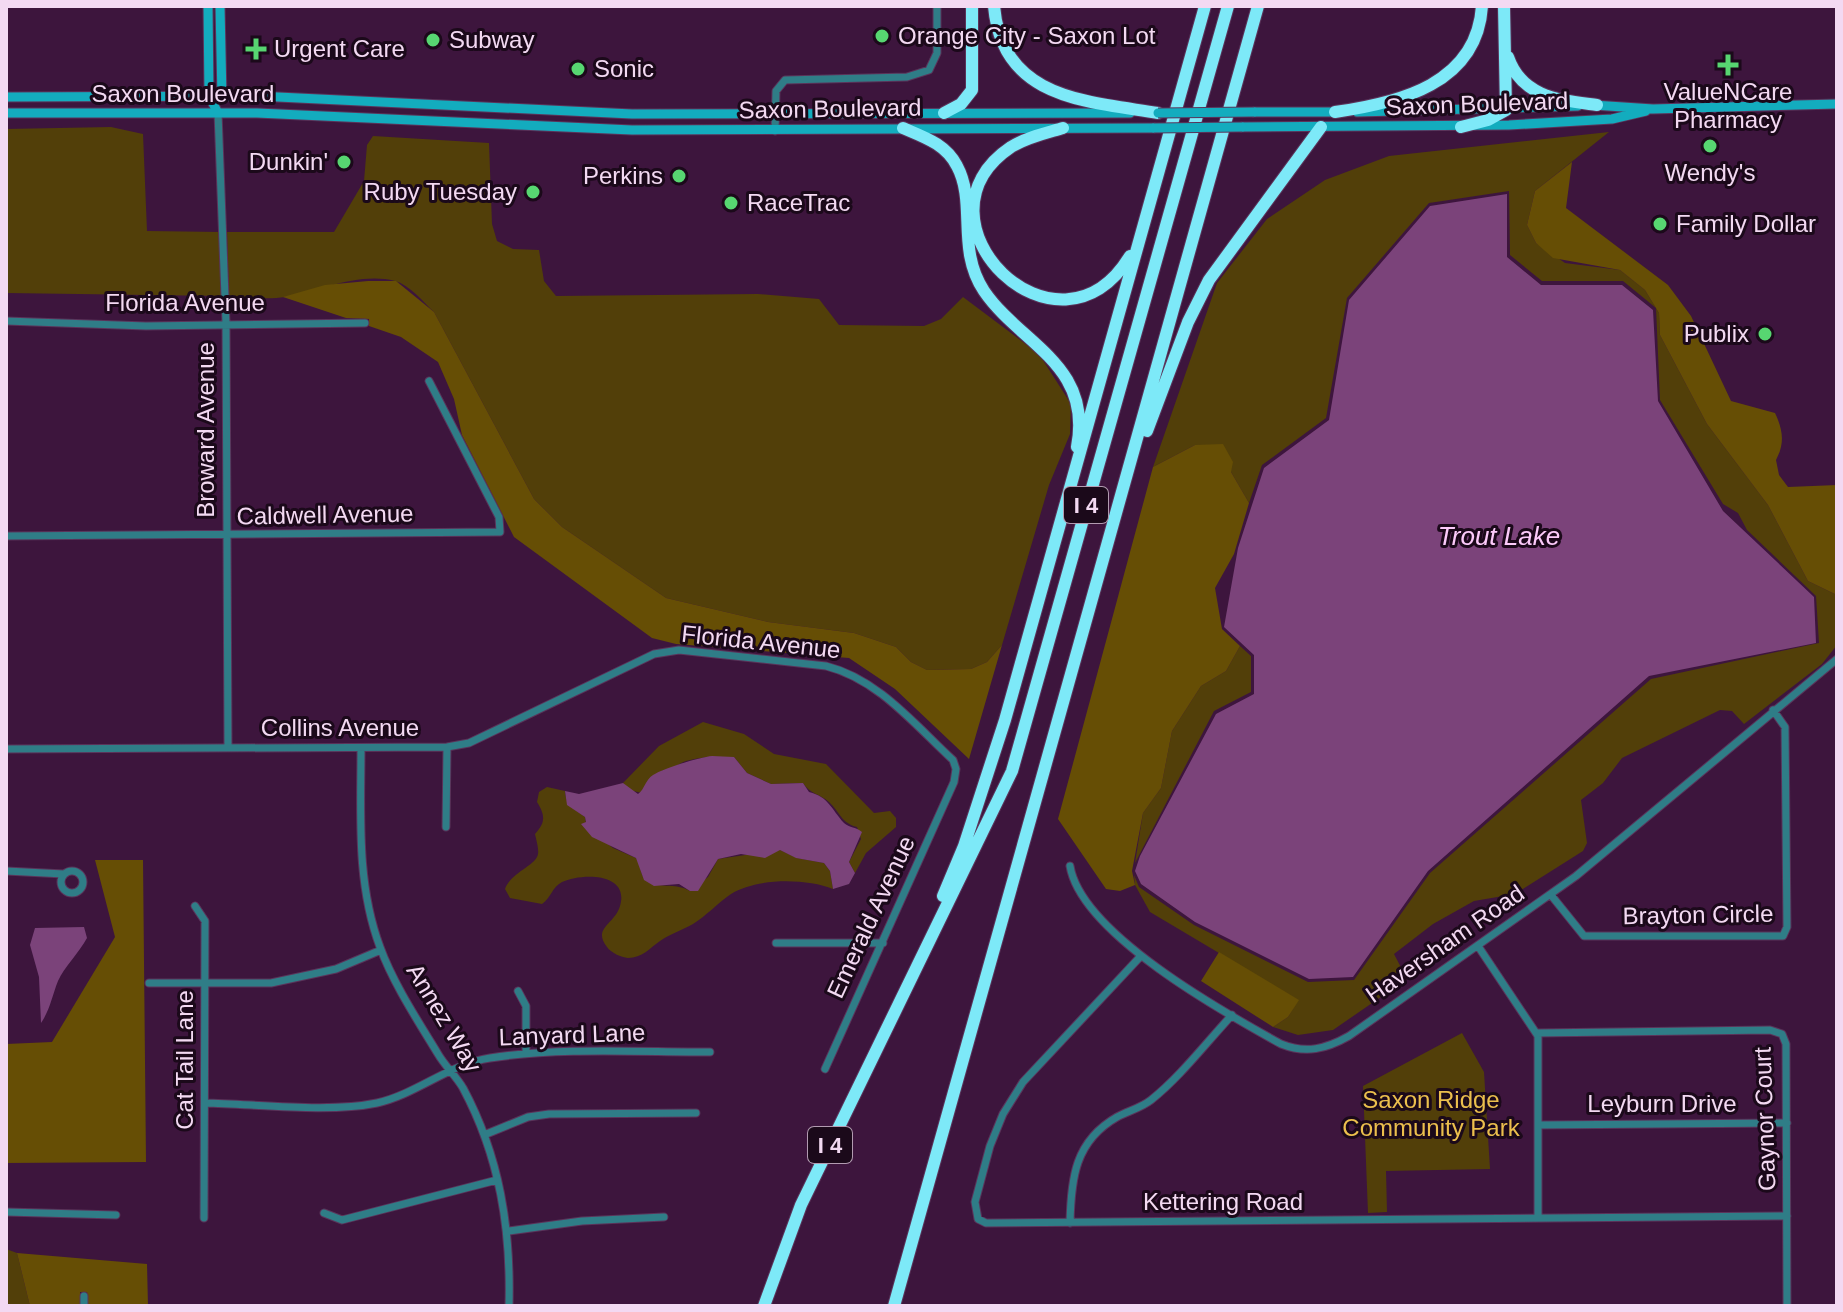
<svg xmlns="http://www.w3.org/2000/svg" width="1843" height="1312" viewBox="0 0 1843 1312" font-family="Arial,sans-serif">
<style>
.green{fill:#523f09}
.forest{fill:#664e05}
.water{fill:#7b437a}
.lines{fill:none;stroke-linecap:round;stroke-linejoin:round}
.minor-casing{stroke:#5a345a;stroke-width:9}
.secondary-casing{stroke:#5a345a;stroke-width:11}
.motorway-casing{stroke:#5a345a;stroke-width:14}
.minor{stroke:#2f7d87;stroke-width:7}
.secondary{stroke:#13acbe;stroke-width:9}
.motorway{stroke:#7de9f8;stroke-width:12}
.secondary-bridge-casing{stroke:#5a345a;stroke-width:11;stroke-linecap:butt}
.secondary-bridge{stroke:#13acbe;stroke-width:9}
.poi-dot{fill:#57d671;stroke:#1b091a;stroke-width:3}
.labels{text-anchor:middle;stroke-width:6;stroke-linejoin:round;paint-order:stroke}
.shield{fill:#1b091a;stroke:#b29bb1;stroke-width:2}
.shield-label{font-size:22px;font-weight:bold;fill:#f3d9f2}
.poi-label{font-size:24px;fill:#f3d9f2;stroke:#1b091a;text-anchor:start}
.street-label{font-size:24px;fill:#f3d9f2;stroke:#1b091a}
.park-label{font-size:24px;fill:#ebbf4d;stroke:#1b091a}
.water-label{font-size:26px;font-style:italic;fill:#fccafa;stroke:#1b091a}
</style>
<rect width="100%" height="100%" fill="#3d153d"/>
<path class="green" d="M111 127 143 134 147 231 220 232 221 296 6 293V129Z
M1609 132 1535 191 1527 225 1536 243 1565 263 1620 270 1645 290 1659 313 1660 335 1707 424 1768 505 1808 581 1837 595V645L1822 664 1744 724 1732 711 1720 710 1622 758 1603 783 1581 800 1587 843 1583 851 1515 894 1474 901 1433 924 1394 954 1407 979 1333 1030 1298 1035 1273 1027 1288 1017 1298 1000 1150 912 1135 885 1134 875 1139 887 1194 925 1308 982 1354 980 1430 873 1651 679 1819 643 1816 596 1747 530 1738 513 1723 504 1660 400 1656 308 1623 281H1542L1510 255 1509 191 1429 203 1347 298 1326 418 1262 465 1249 503 1231 472 1195 445 1153 467 1217 283 1267 219 1325 180 1389 156Z
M373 136 489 143 492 224 497 241 513 249 539 250 544 281 556 296 758 294 819 299 839 325 924 326 941 319 963 297 1039 354 1071 404 1070 434 1049 485 1002 645 987 662 971 669 927 670 911 662 896 647 854 633 768 622 666 598 562 527 534 499 434 312C423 302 410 285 395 281 359 272 319 291 285 297 267 300 246 297 229 296L227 232H334L364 181 367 145Z
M1240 646 1251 656V692L1214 711 1135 863 1143 813 1161 788 1172 731 1201 686 1226 671Z
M703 722 744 734 774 754 826 764 874 813 890 811 896 818V827L866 853 855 873 849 862 861 839 857 827C841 823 840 812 829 802 820 794 810 794 803 783L771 784 747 773 734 757C717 757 702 756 686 761 676 764 676 769 662 771L642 793 629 790 623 783 659 746Z
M547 787 565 791C566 807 574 808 585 817L586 823 582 824 613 848 636 858C642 866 639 875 647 881 656 889 675 882 690 891L708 877 718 859 780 850 797 858 824 863 830 871 833 889C806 878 756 878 731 894 718 903 706 916 693 924 682 930 670 934 660 941 650 948 642 958 628 958 621 957 611 953 607 947 592 928 615 924 620 906 630 872 581 873 562 882 552 887 551 898 542 904L510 898 505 889C511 872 536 866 538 854 539 849 536 839 535 834 546 822 545 815 537 802L539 792Z
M1462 1033 1484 1072 1490 1169 1386 1171 1387 1212 1368 1213 1363 1086Z
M6 1249 17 1253 30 1306H6Z"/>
<path class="forest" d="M1572 162 1566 208 1668 285 1691 316 1731 401 1775 413C1783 430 1785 443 1776 460L1779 475 1788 487 1837 485V595L1808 581 1768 505 1707 424 1660 335 1659 313 1645 290 1620 270 1553 258 1536 243 1527 225 1535 191Z
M368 281H396L434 312 534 499 562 527 666 598 768 622 854 633 896 647 911 662 927 670 971 669 987 662 1002 645 969 759 895 689 849 658 676 644 652 638 514 537 462 435 454 399 438 362 401 337 369 326V319L346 318 283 297 325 285Z
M1223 444 1233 462 1231 472 1249 503 1234 554 1215 588 1222 629 1240 646 1226 671 1201 686 1172 731 1161 788 1143 813 1132 871 1135 885 1120 891 1106 889 1058 819 1153 467 1195 445Z
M95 860H143L146 1162 6 1163V1044L52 1042 115 937Z
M1219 952 1299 1000 1288 1017 1273 1027 1201 981Z
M17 1253 147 1264 148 1306H88L87 1292H80L81 1306H30Z"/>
<path class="water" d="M1507 194V257L1541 285H1622L1653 310 1658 401 1723 511 1814 597 1816 643 1649 676 1428 871 1353 977 1309 979 1195 922 1141 884 1135 871 1140 856 1216 714 1254 694V655L1224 627 1238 548 1264 468 1329 420 1349 300 1430 206Z
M712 756 734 757 747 773 771 784 803 783 809 792C829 797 831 809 844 823 849 828 857 827 862 832L849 862 855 873 849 884 833 889 830 871 824 863 796 858 780 850 765 858 741 854 718 859 698 891H690L679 884 654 886 644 880 636 858 592 837 581 824 586 822 585 817 567 805 565 791 579 794 623 783 638 794C645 789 645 780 653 775 662 769 700 757 712 756Z
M84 927 87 938C79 953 64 967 58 981 52 996 50 1010 41 1023L39 977 30 945 35 928Z"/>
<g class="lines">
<defs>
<path id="minor" d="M218 113 226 323 228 748
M775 131 776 91 785 80 907 77 929 70 937 53V6
M6 321 146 326 365 323
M6 536 500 532 499 517 429 381
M361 748C361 814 356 883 380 947 393 983 418 1021 438 1054 445 1066 456 1076 463 1088 500 1157 511 1229 509 1306
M6 749 447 747 469 743 654 654 679 650 826 666C878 679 914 724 953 760L956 769 954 782 825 1069
M446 827 447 747
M1070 866C1081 933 1223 1012 1281 1044 1306 1054 1326 1049 1349 1036L1576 876 1837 659
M61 882a11 11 0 1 1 22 0a11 11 0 1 1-22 0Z
M6 871 64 874
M1551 895 1584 936H1783L1787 927 1785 727 1773 710
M195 906 205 921 204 1218
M776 943H883
M1478 946 1538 1036V1217
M1139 958 1023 1082 1003 1114 990 1146 975 1202 978 1219 986 1223 1787 1216
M149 983H271L336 969 381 950
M518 991 526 1006V1053
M1536 1033 1770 1030 1782 1034 1786 1044 1787 1306
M205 1103C256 1104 329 1113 377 1103 417 1094 449 1064 490 1058 562 1047 637 1052 710 1052
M1538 1125 1787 1123
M484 1135 528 1117 549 1114 696 1113
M6 1212 116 1215
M324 1213 342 1220 497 1180
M1070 1223C1071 1178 1075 1141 1117 1117 1128 1111 1141 1108 1151 1100 1180 1077 1206 1043 1232 1015
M509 1231 582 1221 664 1217
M84 1296V1306"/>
<path id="secondary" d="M208 6 209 96 218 113
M220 6 222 98
M6 97 257 96 632 114 1130 113
M1593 105 1653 109 1837 104
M1254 112H1339
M1357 112 1578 106
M6 113H257L632 130 1154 128
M1242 127 1509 125 1612 119 1646 111"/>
<path id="motorway" d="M994 6C1002 99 1085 101 1158 113
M1508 57C1522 98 1560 100 1597 105
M1335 112C1399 103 1477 84 1482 6
M944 113 961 104 972 90V6
M1461 127 1488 120 1506 110 1504 6
M903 128C924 137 946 144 957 166 977 203 956 249 984 291 1020 344 1093 364 1077 447
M1063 128C1046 133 1027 137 1011 147 902 220 1058 375 1130 256
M1147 431 1188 322 1209 280 1321 127
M943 896 964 846 1005 720 1205 6
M764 1306 801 1205 1012 771 1228 6
M894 1306 1258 6"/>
</defs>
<use href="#minor" class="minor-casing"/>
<use href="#secondary" class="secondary-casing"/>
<use href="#motorway" class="motorway-casing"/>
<use href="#minor" class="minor"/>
<use href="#secondary" class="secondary"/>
<use href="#motorway" class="motorway"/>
<defs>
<path id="secondary-bridge" d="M1158 113 1254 112
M1154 128 1242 127"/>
</defs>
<use href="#secondary-bridge" class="secondary-bridge-casing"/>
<use href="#secondary-bridge" class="secondary-bridge"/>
</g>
<g class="poi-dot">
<circle cx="882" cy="36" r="8"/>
<circle cx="433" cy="40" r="8"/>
<path d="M252 37h8v8h8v8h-8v8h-8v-8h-8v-8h8z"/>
<path d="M1724 53h8v8h8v8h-8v8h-8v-8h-8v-8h8z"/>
<circle cx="578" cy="69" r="8"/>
<circle cx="1710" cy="146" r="8"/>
<circle cx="344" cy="162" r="8"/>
<circle cx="679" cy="176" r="8"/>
<circle cx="533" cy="192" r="8"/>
<circle cx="731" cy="203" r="8"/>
<circle cx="1660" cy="224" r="8"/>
<circle cx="1765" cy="334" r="8"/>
</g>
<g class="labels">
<g class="shield">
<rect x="1064" y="487" width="44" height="36" rx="6"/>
<rect x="808" y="1127" width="44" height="36" rx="6"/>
</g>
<g class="shield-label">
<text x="1086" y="513">I 4</text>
<text x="830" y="1153">I 4</text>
</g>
<g class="poi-label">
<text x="898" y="44">Orange City - Saxon Lot</text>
<text x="449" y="48">Subway</text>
<text x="274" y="57">Urgent Care</text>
<text x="594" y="77">Sonic</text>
<text x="1728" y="100" text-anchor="middle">ValueNCare<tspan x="1728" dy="28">Pharmacy</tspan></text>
<text x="328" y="170" text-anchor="end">Dunkin'</text>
<text x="1710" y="181" text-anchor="middle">Wendy's</text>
<text x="663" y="184" text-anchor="end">Perkins</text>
<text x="517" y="200" text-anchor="end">Ruby Tuesday</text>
<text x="747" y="211">RaceTrac</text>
<text x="1676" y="232">Family Dollar</text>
<text x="1749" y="342" text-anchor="end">Publix</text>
</g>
<g class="street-label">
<text x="183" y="102">Saxon Boulevard</text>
<text transform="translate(1477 104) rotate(-2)" y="8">Saxon Boulevard</text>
<text transform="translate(830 109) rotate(-1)" y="8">Saxon Boulevard</text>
<text x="185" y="311">Florida Avenue</text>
<text transform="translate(206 430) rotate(-90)" y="8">Broward Avenue</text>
<text transform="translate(325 515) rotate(-1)" y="8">Caldwell Avenue</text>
<text transform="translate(761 642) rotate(6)" y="8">Florida Avenue</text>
<text x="340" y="736">Collins Avenue</text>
<text transform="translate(1698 915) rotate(-1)" y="8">Brayton Circle</text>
<text transform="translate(871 917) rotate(-65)" y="8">Emerald Avenue</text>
<text transform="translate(1445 944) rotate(-35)" y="8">Haversham Road</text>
<text transform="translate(444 1018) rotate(59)" y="8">Annez Way</text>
<text transform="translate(572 1035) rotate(-2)" y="8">Lanyard Lane</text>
<text transform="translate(185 1060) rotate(-90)" y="8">Cat Tail Lane</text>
<text x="1662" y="1112">Leyburn Drive</text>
<text transform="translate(1765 1119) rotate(-92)" y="8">Gaynor Court</text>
<text x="1223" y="1210">Kettering Road</text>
</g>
<g class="park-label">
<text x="1431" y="1108">Saxon Ridge<tspan x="1431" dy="28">Community Park</tspan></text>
</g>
<g class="water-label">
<text x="1499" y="545">Trout Lake</text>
</g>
</g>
<rect width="1843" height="1312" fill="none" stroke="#f3d9f2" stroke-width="16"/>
</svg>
